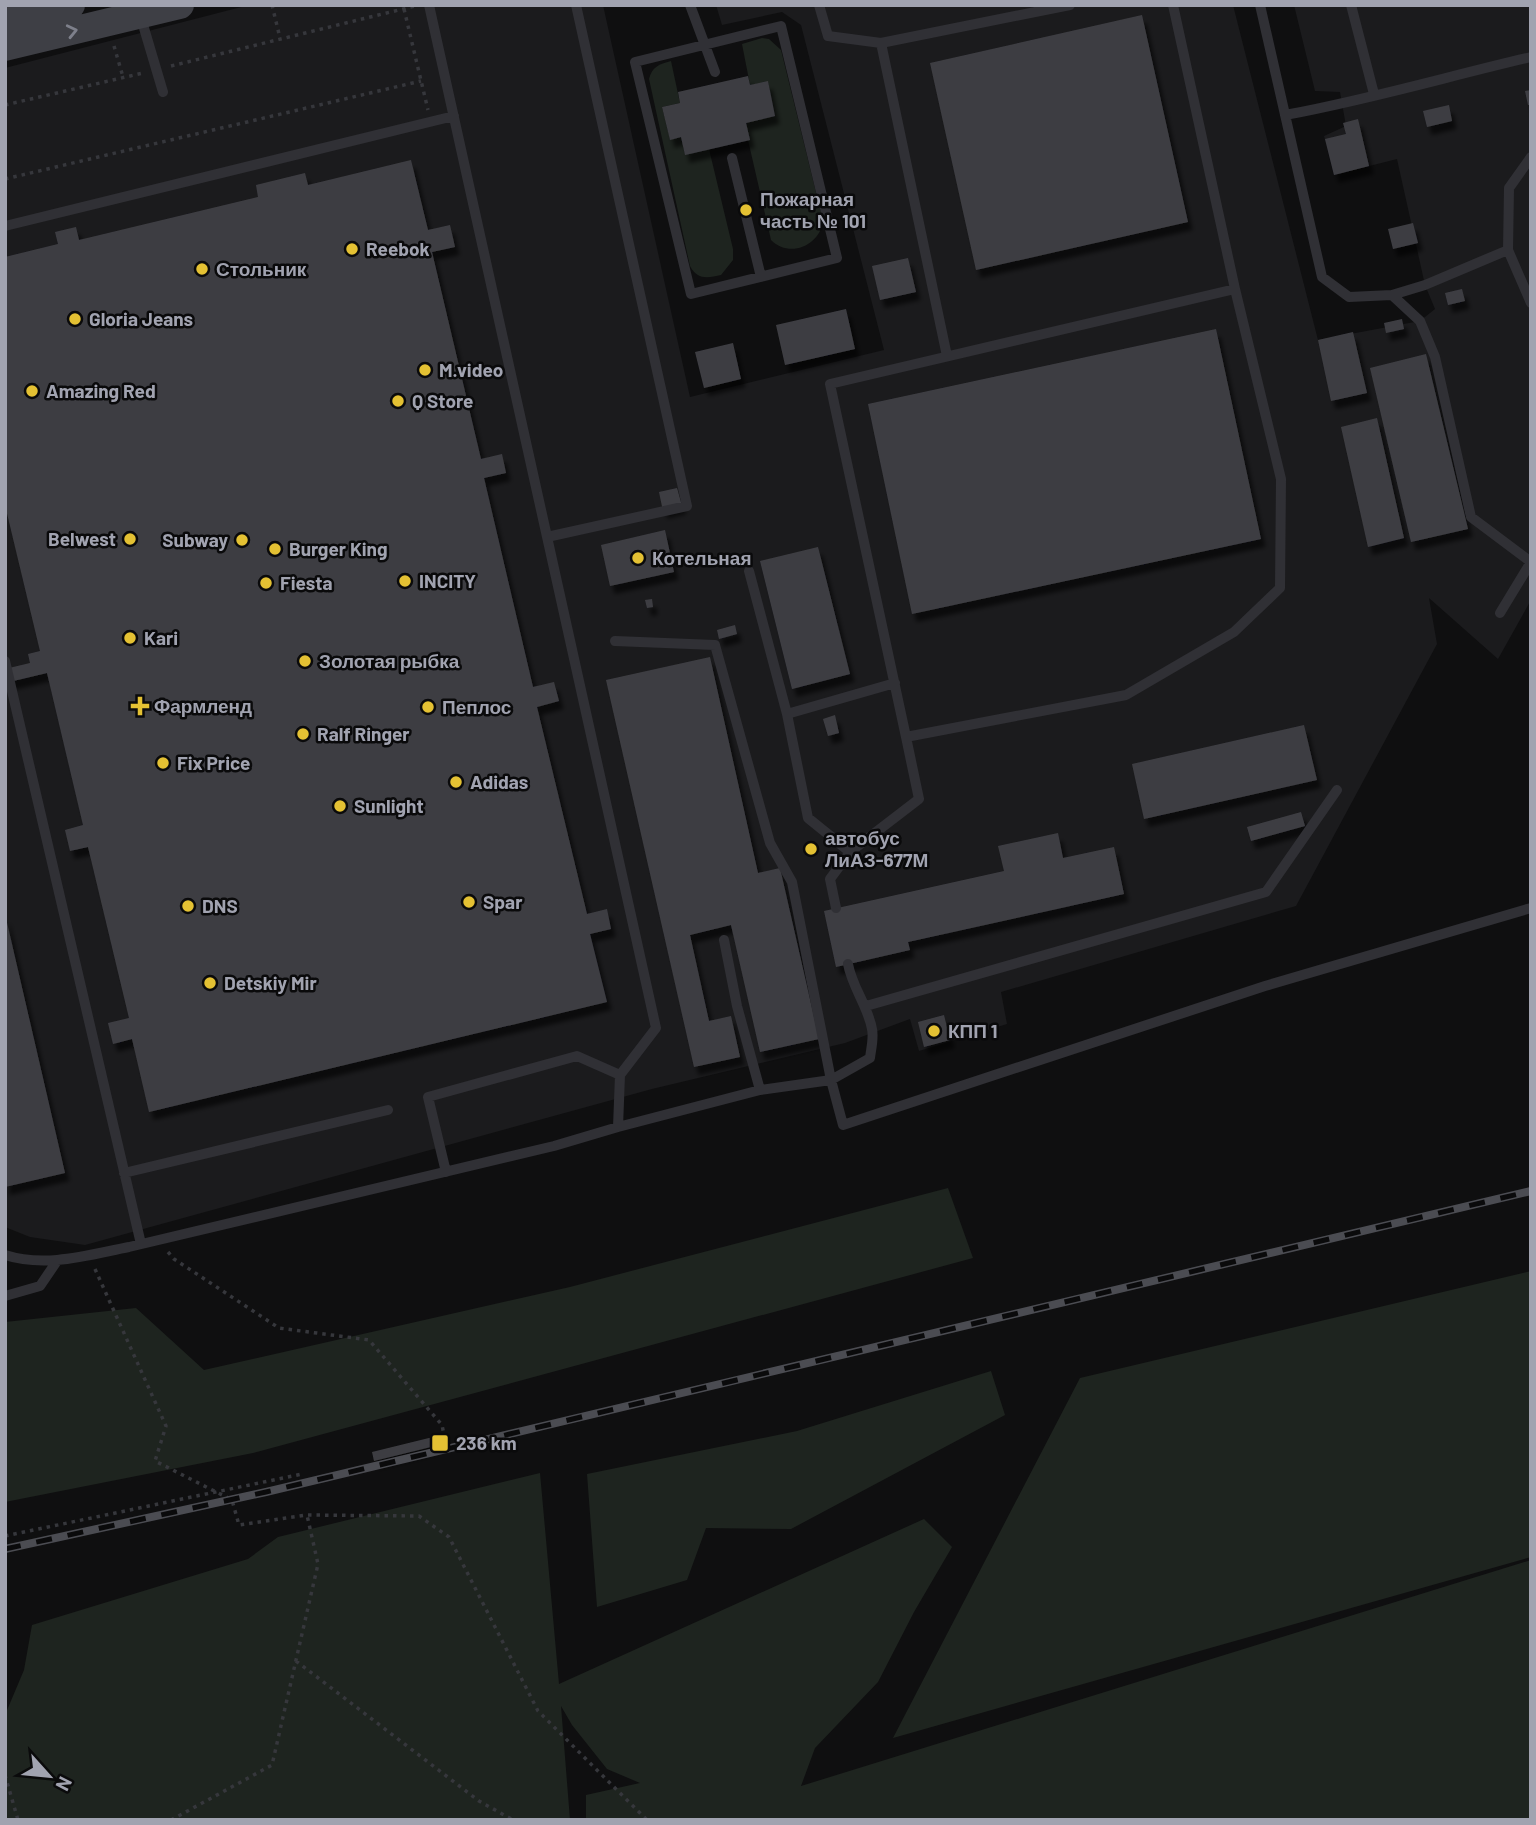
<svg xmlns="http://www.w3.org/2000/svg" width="1536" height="1825" viewBox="0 0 1536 1825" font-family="Barlow,sans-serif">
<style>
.built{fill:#1b1b1d}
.green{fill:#1e241f}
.building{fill:#3e3e43;filter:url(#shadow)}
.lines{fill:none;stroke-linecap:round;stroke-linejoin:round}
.path{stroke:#36373c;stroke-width:3.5;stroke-dasharray:3.5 5;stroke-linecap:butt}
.service{stroke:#303035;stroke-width:10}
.secondary{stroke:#3e3f45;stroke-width:28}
.rail-casing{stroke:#4b4c52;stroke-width:8}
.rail{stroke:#0a0a0b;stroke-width:5;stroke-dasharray:16;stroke-linecap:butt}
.oneway{stroke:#7e808b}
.poi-dot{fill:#e4c133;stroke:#0a0a0b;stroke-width:2.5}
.labels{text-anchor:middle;stroke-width:5;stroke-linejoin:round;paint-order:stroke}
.poi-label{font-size:19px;font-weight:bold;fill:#a1a3b0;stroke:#0a0a0b;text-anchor:start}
</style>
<defs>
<filter id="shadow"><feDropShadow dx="4.5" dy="8" stdDeviation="2" flood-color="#0009"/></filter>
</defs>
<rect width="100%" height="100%" fill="#0f0f10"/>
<path class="built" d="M249 5H603L690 397 884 350 801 25 782 12 722 25 716 5H1233L1318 340 1420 321 1435 309 1425 285 1397 159 1334 175 1324 136 1346 126 1340 92 1315 91 1294 5H1531V600L1498 659 1429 598 1437 644 1296 906 1001 992 1007 1024 919 1051 910 1019 845 1043 652 1089 85 1245 30 1237 5 1227V68Z"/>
<path class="green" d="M762 38 769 39 781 50 823 221C820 245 790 259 771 240L748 140 746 123 775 115 768 82 750 85 742 44Z
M671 61 680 103 662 107 670 139 681 137 685 154 709 149 733 249V260L721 275C708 278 697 280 690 266L649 79C652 67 659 64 671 61Z
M948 1188 973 1258 253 1453 5 1502V1322L136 1308 204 1370 570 1287Z
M1531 1271V1557L893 1738 1080 1378Z
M991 1371 1005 1415 791 1529 706 1528 687 1580 597 1607 587 1474 797 1431Z
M540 1473 559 1684 924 1519 952 1547 914 1612 878 1682 815 1748 801 1786 1531 1560V1820H586V1795L640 1783 607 1769 572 1725 561 1706 570 1820H5V1715L24 1670 32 1625 248 1559 278 1537Z"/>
<path class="building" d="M1142 15 1188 222 976 270 930 63Z
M748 76 750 85 768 81 775 116 746 123 750 140 685 155 681 137 670 140 662 107 680 103 678 92Z
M1531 90V105H1528L1525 91Z
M1449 105 1452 121 1427 127 1423 111Z
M1358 119 1369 166 1334 175 1325 139 1346 134 1343 123Z
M411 160 428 230 450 225 455 247 432 252 481 459 502 454 506 473 484 478 533 687 554 682 559 701 537 707 587 914 607 909 611 929 590 934 607 1002 149 1112 132 1039 113 1044 108 1023 129 1018 88 847 70 851 65 830 83 825 47 673 5 683V669L30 663 28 654 40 651 5 505V257L58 244 55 232 76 227 79 240 258 197 256 185 305 173 308 185Z
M1413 223 1418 243 1393 249 1388 229Z
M908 258 916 292 880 300 872 266Z
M1462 289 1465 301 1448 305 1445 293Z
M846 309 855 349 785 365 776 325Z
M1402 319 1404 329 1386 333 1384 323Z
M1216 329 1261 539 912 614 868 404Z
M1353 332 1367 393 1331 401 1318 340Z
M733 343 741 379 704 388 695 352Z
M1426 354 1468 529 1411 542 1370 368Z
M1377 418 1404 538 1368 547 1341 427Z
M677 488 682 506 663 511 659 492Z
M665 530 674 572 610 586 601 545Z
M818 547 850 674 792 689 760 561Z
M652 599 653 607 647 608 645 600Z
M735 625 737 634 719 639 717 630Z
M710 657 758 873 780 868 819 1039 760 1052 731 925 690 935 709 1021 731 1016 740 1057 694 1067 606 680Z
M835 715 839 733 828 736 823 719Z
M1304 725 1317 780 1144 819 1132 764Z
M1301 812 1305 826 1251 841 1247 827Z
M1058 833 1063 858 1114 847 1124 894 908 942 910 950 836 967 824 911 1004 871 998 846Z
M5 914 65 1173 5 1187Z
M944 1015 950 1040 924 1047 918 1022Z
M433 1437 435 1446 374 1461 372 1452Z"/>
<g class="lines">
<path class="path" d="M272 5 280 38
M404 9 428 110
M114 46 123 77
M171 66 415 6
M5 105 143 73
M5 179 421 81
M168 1252 174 1259 279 1328 369 1340 442 1425 445 1440
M95 1269 166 1426 155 1461 232 1500 239 1525 307 1515 419 1516 449 1537 538 1711 647 1820
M5 1536 302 1474
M296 1661 479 1801 513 1820
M5 1775 18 1820
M171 1820 272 1765 318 1564 307 1515"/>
<path class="service" d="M690 5 715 72
M819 5 828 36 881 43
M1173 5 1235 289 1281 479 1280 588 1234 632 1126 695 906 737 830 384 1235 289
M1260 5 1322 277 1349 297 1392 295 1425 285 1508 250
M1351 5 1374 94
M141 18 163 92
M781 26 837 258 691 294 635 62Z
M1285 115C1368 100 1449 76 1531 57
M1531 157 1509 188 1508 250 1531 303
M732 158 761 277
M5 226 454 116
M1392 295 1420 321 1435 357 1471 517 1531 562 1500 613
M947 356 881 43 1070 5
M547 537 687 506 576 5
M749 571 787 714 808 818 850 852
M615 641 715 645 770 843 792 882 831 1080 843 1125 1265 986 1531 908
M5 661 141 1244
M787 714 895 683
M836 908 830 879 850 852 919 799 906 737
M724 940 737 1006 760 1090
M866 1006 1266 892 1337 790
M618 1127 760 1090 831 1080 870 1058C871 1049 874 1038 872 1029 868 1006 852 987 848 964
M446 1172 428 1097 577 1056 620 1075
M124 1173 388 1110
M5 1255C46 1268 88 1255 129 1247L554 1146 618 1127 620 1075 656 1028 429 5
M5 1296 40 1286 57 1261"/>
<path class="secondary" d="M5 21 71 5
M5 47 180 5"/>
<defs>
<path id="rail" d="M5 1549 266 1492 1531 1191"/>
</defs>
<use href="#rail" class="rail-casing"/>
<use href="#rail" class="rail"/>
</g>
<defs><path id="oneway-chevron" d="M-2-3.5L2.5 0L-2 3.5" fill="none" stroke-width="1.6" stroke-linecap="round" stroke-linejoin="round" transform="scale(1.75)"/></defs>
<use class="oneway" href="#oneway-chevron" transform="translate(72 31) rotate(-13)"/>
<g class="poi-dot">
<circle cx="746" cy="210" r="7"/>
<circle cx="352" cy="249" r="7"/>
<circle cx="202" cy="269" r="7"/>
<circle cx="75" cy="319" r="7"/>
<circle cx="425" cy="370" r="7"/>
<circle cx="32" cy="391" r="7"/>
<circle cx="398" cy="401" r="7"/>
<circle cx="130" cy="539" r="7"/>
<circle cx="242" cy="540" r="7"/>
<circle cx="275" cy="549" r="7"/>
<circle cx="638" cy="558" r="7"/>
<circle cx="405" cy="581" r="7"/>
<circle cx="266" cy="583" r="7"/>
<circle cx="130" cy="638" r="7"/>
<circle cx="305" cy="661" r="7"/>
<path d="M136.5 695.5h7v7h7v7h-7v7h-7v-7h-7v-7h7z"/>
<circle cx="428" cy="707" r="7"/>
<circle cx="303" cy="734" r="7"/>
<circle cx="163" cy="763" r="7"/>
<circle cx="456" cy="782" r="7"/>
<circle cx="340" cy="806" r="7"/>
<circle cx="811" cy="849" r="7"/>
<circle cx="469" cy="902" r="7"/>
<circle cx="188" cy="906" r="7"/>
<circle cx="210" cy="983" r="7"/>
<circle cx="934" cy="1031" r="7"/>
<rect x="431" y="1434" width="18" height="18" rx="3.5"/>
</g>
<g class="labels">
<g class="poi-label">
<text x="760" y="206">Пожарная<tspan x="760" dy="22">часть № 101</tspan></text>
<text x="366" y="256">Reebok</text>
<text x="216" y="276">Стольник</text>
<text x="89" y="326">Gloria Jeans</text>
<text x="439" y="377">M.video</text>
<text x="46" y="398">Amazing Red</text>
<text x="412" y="408">Q Store</text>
<text x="116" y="546" text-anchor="end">Belwest</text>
<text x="228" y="547" text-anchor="end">Subway</text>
<text x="289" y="556">Burger King</text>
<text x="652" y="565">Котельная</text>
<text x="419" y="588">INCITY</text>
<text x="280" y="590">Fiesta</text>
<text x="144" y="645">Kari</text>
<text x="319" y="668">Золотая рыбка</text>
<text x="154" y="713">Фармленд</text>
<text x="442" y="714">Пеплос</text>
<text x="317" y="741">Ralf Ringer</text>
<text x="177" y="770">Fix Price</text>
<text x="470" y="789">Adidas</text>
<text x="354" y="813">Sunlight</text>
<text x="825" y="845">автобус<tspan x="825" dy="22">ЛиАЗ-677М</tspan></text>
<text x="483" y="909">Spar</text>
<text x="202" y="913">DNS</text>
<text x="224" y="990">Detskiy Mir</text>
<text x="948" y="1038">КПП 1</text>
<text x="456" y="1450">236 km</text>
</g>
</g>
<rect width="1536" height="1825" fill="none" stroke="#a1a3b0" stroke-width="14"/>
<g transform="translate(49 1776) rotate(117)" stroke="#0a0a0b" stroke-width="5" paint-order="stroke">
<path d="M0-5L12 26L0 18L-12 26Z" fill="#a1a3b0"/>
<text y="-10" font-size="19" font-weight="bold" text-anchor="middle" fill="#a1a3b0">N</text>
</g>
</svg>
